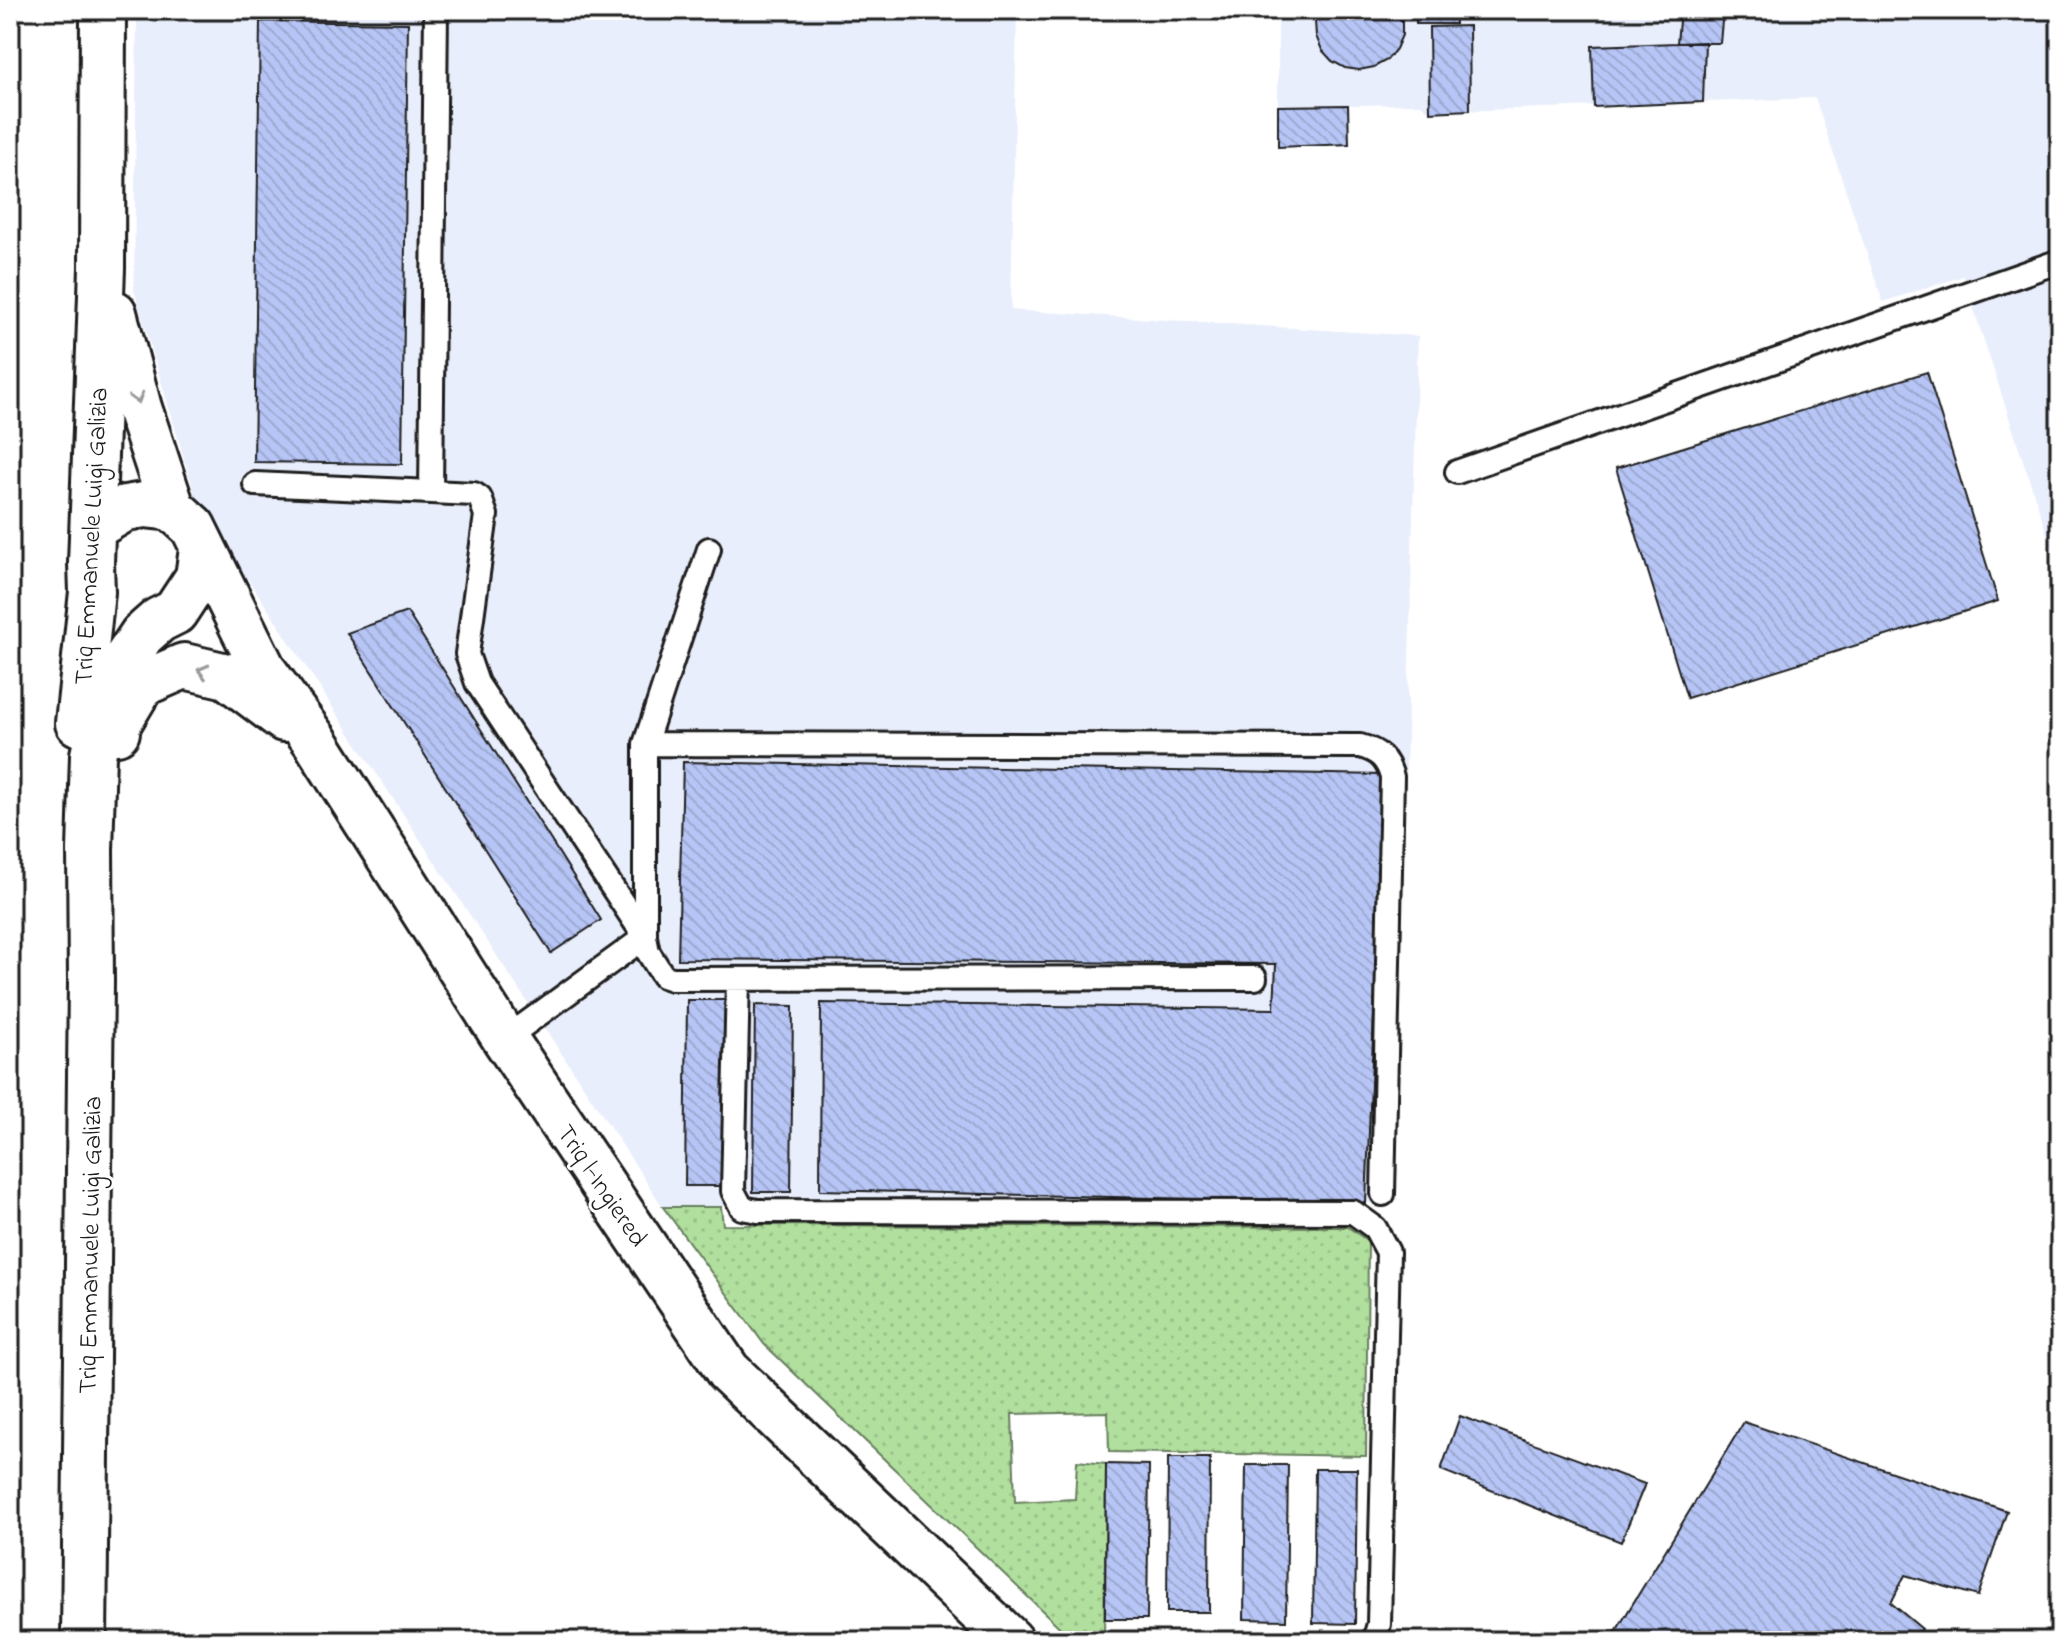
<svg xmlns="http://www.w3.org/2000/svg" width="2070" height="1651" viewBox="0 0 2070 1651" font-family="'Indie Flower',sans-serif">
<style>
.built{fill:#e9eefc}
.grass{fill:url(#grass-dots);stroke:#667e5d;stroke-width:2}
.building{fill:url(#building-back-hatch);stroke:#1c1c1c;stroke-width:2}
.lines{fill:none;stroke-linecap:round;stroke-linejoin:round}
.service-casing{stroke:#1c1c1c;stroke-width:28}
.secondary-casing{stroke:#1c1c1c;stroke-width:50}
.path{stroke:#1c1c1c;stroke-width:5;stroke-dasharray:2 6;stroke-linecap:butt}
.service{stroke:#fff;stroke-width:22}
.secondary{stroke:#fff;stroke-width:44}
.oneway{stroke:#999}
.labels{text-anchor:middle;stroke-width:6;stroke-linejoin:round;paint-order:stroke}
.street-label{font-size:26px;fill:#1c1c1c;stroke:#fff}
</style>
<defs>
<pattern id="grass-dots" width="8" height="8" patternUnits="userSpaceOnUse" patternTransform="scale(2)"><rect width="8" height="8" fill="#b1df9e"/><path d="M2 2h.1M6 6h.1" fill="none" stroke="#98bf88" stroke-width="1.8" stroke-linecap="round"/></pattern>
<pattern id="building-back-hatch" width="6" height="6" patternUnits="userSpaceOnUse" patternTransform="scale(2)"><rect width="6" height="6" fill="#b6c5f5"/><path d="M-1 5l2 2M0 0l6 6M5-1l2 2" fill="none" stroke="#9ca9d1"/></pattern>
</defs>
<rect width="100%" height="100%" fill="#fff"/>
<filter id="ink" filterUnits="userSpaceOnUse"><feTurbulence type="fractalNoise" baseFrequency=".0125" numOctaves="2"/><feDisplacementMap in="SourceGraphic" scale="16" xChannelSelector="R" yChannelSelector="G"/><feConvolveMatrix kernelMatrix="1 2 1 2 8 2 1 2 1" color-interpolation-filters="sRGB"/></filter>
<g filter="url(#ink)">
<path class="built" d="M137 10H1017L1011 310 1418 336 1394 1203 663 1207 197 502 134 290Z
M1278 10H2060V574L1963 276 1883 302 1815 98 1430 112 1421 104 1278 106Z"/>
<path class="grass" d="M663 1207H721L723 1225 1348 1227 1368 1241 1366 1456 1109 1452 1108 1412 1012 1414 1015 1502 1075 1499 1077 1461 1106 1464 1104 1641H1074L764 1344Z"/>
<path class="building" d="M1318 10H1399L1402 21V35L1396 49 1387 60 1374 67 1359 70 1345 68 1332 61 1322 50 1316 36 1315 21Z
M1416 10H1454L1455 24H1416Z
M1680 10H1723L1720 43H1677Z
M260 21 408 23 402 464 254 462Z
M1469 26 1470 110 1430 112 1429 27Z
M1705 42 1703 102 1594 107 1592 46Z
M1348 105 1349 144 1278 147V106Z
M1927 372 1998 601 1687 698 1616 468Z
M407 612 601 920 551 953 347 633Z
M683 762 1384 775 1366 1203 820 1190 821 1003 1274 1009 1276 964 678 959Z
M687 1000H725L723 1186H685Z
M755 1005 793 1006 791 1192H753Z
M1460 1416 1645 1484 1621 1542 1441 1470Z
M1744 1422 2007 1511 1978 1596 1905 1575 1891 1603 1922 1629 1914 1641H1610Z
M1168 1458H1210L1209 1612H1167Z
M1106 1464 1149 1465 1147 1619H1105Z
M1246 1465H1288L1286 1620 1244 1619Z
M1315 1469H1357L1355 1624 1313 1623Z"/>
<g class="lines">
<defs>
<path id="service" d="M1457 472 2060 261
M255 484 431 492 436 10
M431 492 474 494 480 498 486 515 467 654 477 683 645 937 648 952 663 976 672 979 1255 978
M645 744 1360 746C1379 751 1387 759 1392 777L1383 1194
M738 979 733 1191 742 1208 758 1211 1353 1212 1375 1228 1388 1252 1379 1624 1374 1641
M505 1039 645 937V744L709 549"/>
<path id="secondary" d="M114 313 139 408 172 508
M94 527 126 508 144 505 172 508 193 527 264 671 315 741 505 1039 728 1371 1011 1641
M78 723 92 592 91 563 102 268 103 10
M117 732 118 724 142 684 184 666 227 676 284 719
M84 1641 91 981 90 850 93 755 111 681 142 635 159 620 175 612 198 577 202 549"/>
</defs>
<use href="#service" class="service-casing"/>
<use href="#secondary" class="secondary-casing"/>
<path class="path" d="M10 462 18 10"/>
<use href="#service" class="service"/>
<use href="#secondary" class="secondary"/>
</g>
<defs><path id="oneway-chevron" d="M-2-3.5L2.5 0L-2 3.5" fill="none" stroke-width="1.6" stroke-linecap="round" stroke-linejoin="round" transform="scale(2)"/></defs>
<g class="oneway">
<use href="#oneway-chevron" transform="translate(137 398) rotate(74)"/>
<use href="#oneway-chevron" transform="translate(203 671) rotate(-166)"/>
</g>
</g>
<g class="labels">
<g class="street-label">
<text transform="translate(90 536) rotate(-87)" y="9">Triq Emmanuele Luigi Galizia</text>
<text transform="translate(603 1185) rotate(56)" y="9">Triq l-Ingiered</text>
<text transform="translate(89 1245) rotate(-89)" y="9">Triq Emmanuele Luigi Galizia</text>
</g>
</g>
<rect width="2070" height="1651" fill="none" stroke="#fff" stroke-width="40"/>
<rect x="20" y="20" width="2030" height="1611" fill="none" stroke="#1c1c1c" stroke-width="3" filter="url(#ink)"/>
</svg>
